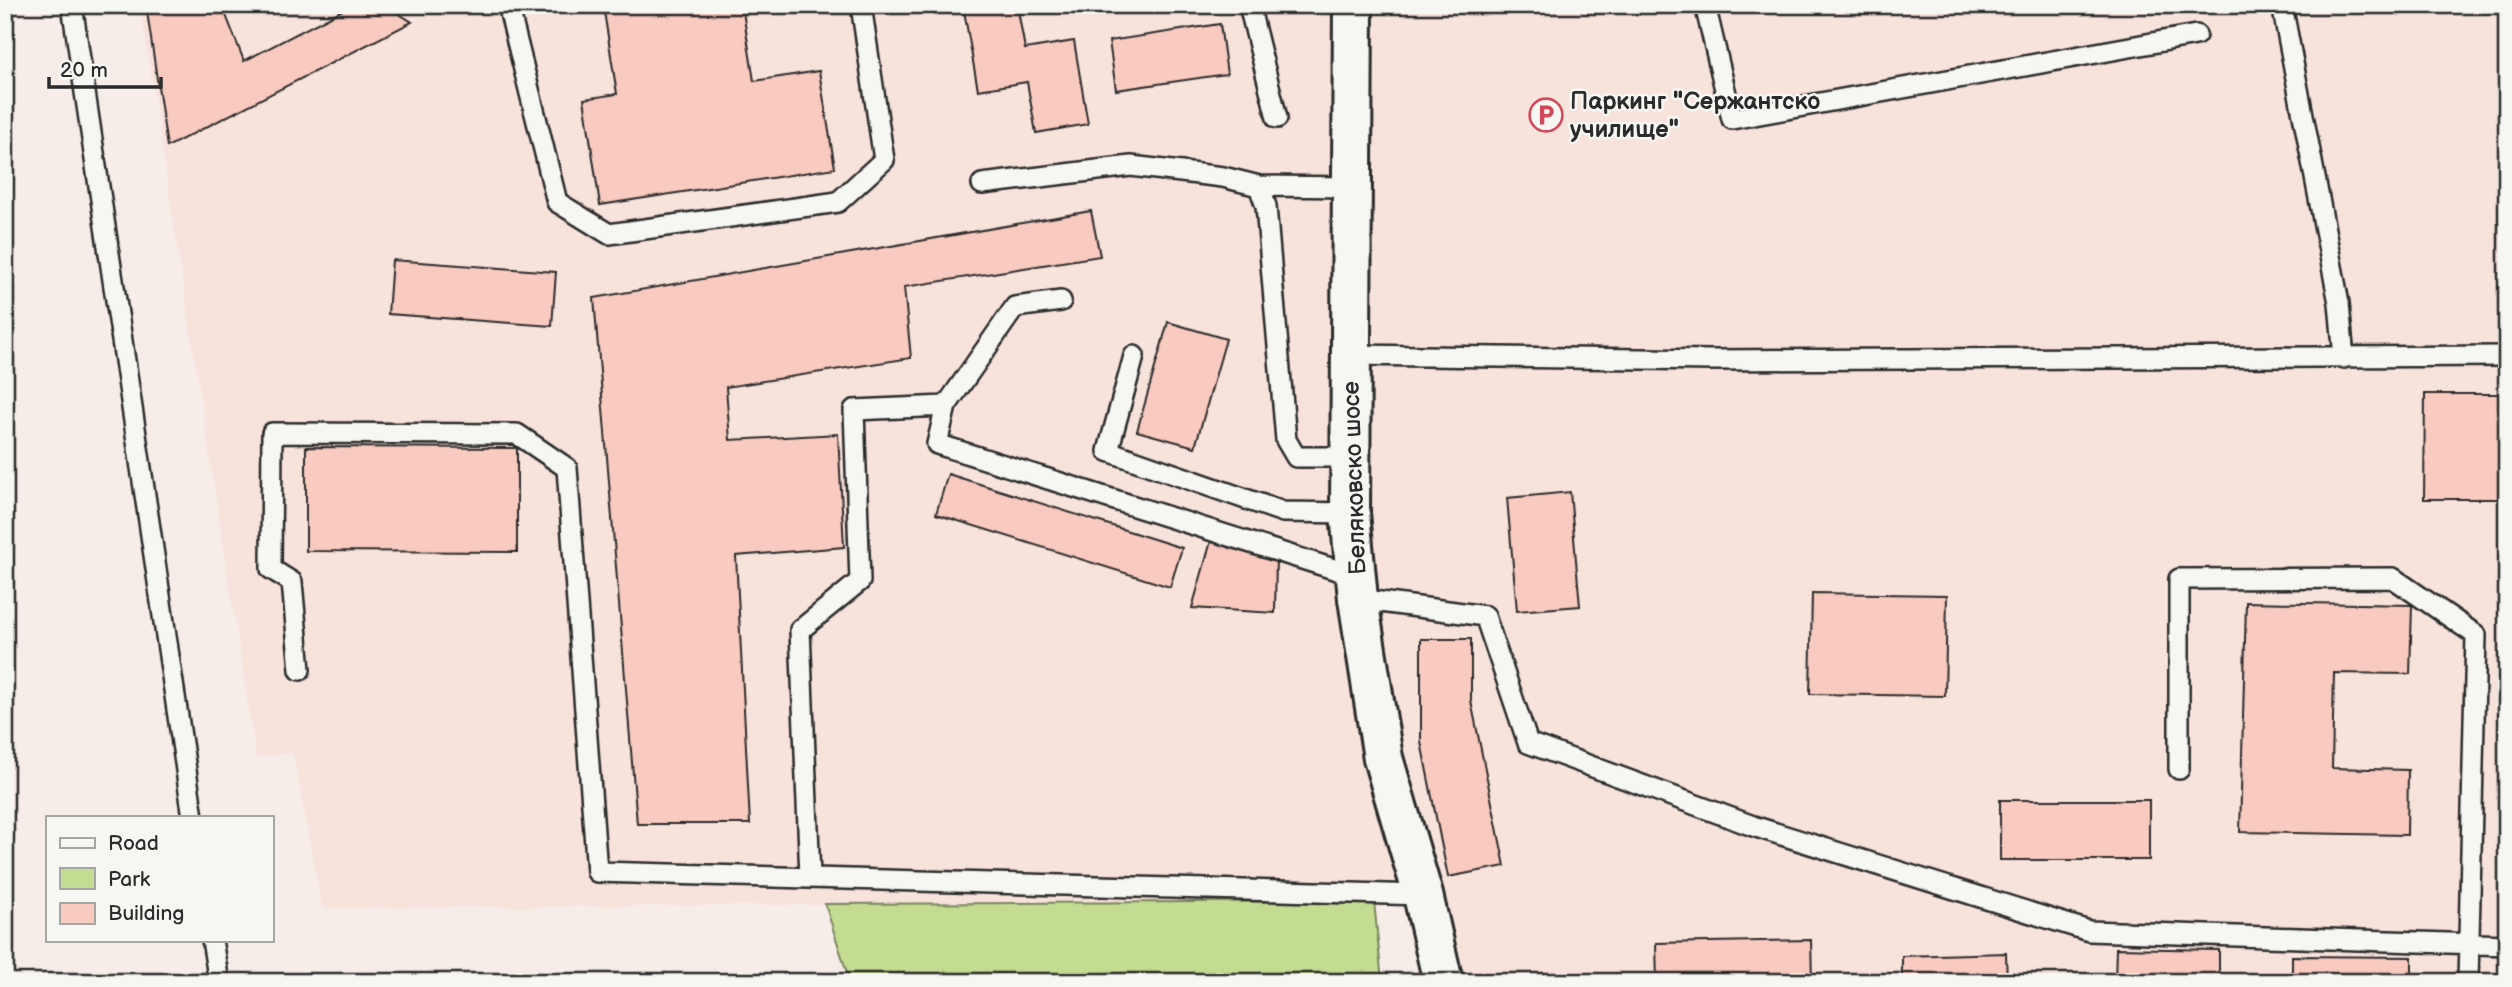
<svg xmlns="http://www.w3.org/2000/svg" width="2512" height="987" viewBox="0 0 2512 987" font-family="'Balsamiq Sans',sans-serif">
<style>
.built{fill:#f8e2dc}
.green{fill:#c4dc92;stroke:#78845e;stroke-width:2}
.building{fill:#f9cac0;stroke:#2b2b2b;stroke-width:2}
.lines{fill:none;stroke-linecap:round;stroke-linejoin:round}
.service-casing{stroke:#2b2b2b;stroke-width:24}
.tertiary-casing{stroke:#2b2b2b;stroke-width:44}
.service{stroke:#f6f6f2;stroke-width:19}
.tertiary{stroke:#f6f6f2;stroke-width:38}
.labels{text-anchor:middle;stroke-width:5;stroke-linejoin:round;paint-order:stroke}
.poi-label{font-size:24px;font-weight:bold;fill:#2b2b2b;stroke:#f6f6f2;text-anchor:start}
.street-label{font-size:24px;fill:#2b2b2b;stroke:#f6f6f2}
</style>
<rect width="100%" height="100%" fill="#f7ede8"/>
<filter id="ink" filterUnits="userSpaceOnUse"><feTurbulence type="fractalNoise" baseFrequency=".0143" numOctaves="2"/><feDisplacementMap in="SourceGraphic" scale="14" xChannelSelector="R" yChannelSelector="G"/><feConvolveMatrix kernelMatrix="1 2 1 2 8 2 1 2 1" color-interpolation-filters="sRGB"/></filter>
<g filter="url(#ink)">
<path class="built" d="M140 5H2507V982H1452L1432 901 322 908 293 753 256 758Z"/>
<path class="green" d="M1374 901 1382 982H850L825 904Z"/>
<path class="building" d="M146 5H222L244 61 352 5H385L412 22 167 147Z
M603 5H742L754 81 819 71 835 168 600 205 584 99 617 94Z
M963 5H1017L1025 49 1074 41 1088 124 1036 133 1027 82 978 90Z
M1220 24 1227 74 1116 90 1109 41Z
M1091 211 1100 256 904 287 911 358 726 387 730 440 838 434 844 547 736 556 750 824H637L594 298Z
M392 260 556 272 552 326 388 314Z
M1168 322 1226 339 1195 447 1137 431Z
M2425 394H2507V499H2424Z
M306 447 517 448V552L306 551Z
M948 474 1182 548 1170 587 936 514Z
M1570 492 1580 606 1517 611 1507 498Z
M1213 534 1276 556 1275 613 1192 608Z
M1812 593 1947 595 1945 696 1810 694Z
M2246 602 2412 605 2410 674 2334 673 2332 768 2408 770 2407 835 2240 832Z
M1421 639H1471V701L1505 866 1448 877 1421 742Z
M2000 800H2149V860H2000Z
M1811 940 1812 982H1657L1656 943Z
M2116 948 2219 950V982H2115Z
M2006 953 2007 982H1902V956Z
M2292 956 2412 957V982H2292Z"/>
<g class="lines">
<defs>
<path id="service" d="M72 5 193 817
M508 5 557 202 609 234 838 202 884 160 861 5
M1249 5 1277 118
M1705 5 1732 119 2196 35
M2282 5 2339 303 2344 358
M982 184 1131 166 1223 177 1259 186 1266 206 1286 440 1296 457H1350
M1259 186 1352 187
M1061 301 1015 307 946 406 937 444 1356 576
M1351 355 1712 360 2507 356
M1134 356 1108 451 1283 512 1350 513
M1358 599 1485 616 1528 743 1753 826 2089 931 2507 945
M300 670 292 582 271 569 272 433 517 434 567 468 597 872 1423 895
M2179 769V579L2393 578 2476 635 2468 982
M810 877 800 630 860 581 854 410 946 406
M212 940 219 982"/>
<path id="tertiary" d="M1353 5 1350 513 1358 599 1383 758 1423 895 1443 982"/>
</defs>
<use href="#service" class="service-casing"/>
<use href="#tertiary" class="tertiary-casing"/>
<use href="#service" class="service"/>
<use href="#tertiary" class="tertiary"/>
</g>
</g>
<defs>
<symbol id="parking-ring" viewBox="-11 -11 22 22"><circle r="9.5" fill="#f6f6f2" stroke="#d1495b" stroke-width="1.5"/><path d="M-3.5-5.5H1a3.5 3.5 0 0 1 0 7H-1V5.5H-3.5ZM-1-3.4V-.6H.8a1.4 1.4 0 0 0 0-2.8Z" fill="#d1495b"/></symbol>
</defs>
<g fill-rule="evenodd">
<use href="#parking-ring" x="1527" y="96" width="38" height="38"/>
</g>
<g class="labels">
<g class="poi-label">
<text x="1570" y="109">Паркинг "Сержантско<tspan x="1570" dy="28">училище"</tspan></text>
</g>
<g class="street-label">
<text transform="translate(1354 478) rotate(-92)" y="8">Беляковско шосе</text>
</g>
</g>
<rect width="2512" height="987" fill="none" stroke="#f6f6f2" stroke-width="28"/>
<rect x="14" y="14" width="2484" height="959" fill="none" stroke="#2b2b2b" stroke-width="2.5" filter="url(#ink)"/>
<rect x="46" y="816" width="228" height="126" fill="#f6f6f2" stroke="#a5a5a2" stroke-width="2"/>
<rect x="60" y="838" width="35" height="10" fill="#f6f6f2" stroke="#a5a5a2" stroke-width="2"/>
<text x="108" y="850" font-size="21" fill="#2b2b2b">Road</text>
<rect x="60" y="868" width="35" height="21" fill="#c4dc92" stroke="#a5a5a2" stroke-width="2"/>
<text x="108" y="886" font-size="21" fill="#2b2b2b">Park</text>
<rect x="60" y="903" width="35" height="21" fill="#f9cac0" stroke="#a5a5a2" stroke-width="2"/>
<text x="108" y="920" font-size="21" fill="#2b2b2b">Building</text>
<path d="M49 77v10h112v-10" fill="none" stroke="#2b2b2b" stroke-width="3.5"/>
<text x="60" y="77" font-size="21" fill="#2b2b2b" stroke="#f6f6f2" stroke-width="5" paint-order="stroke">20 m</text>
</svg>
